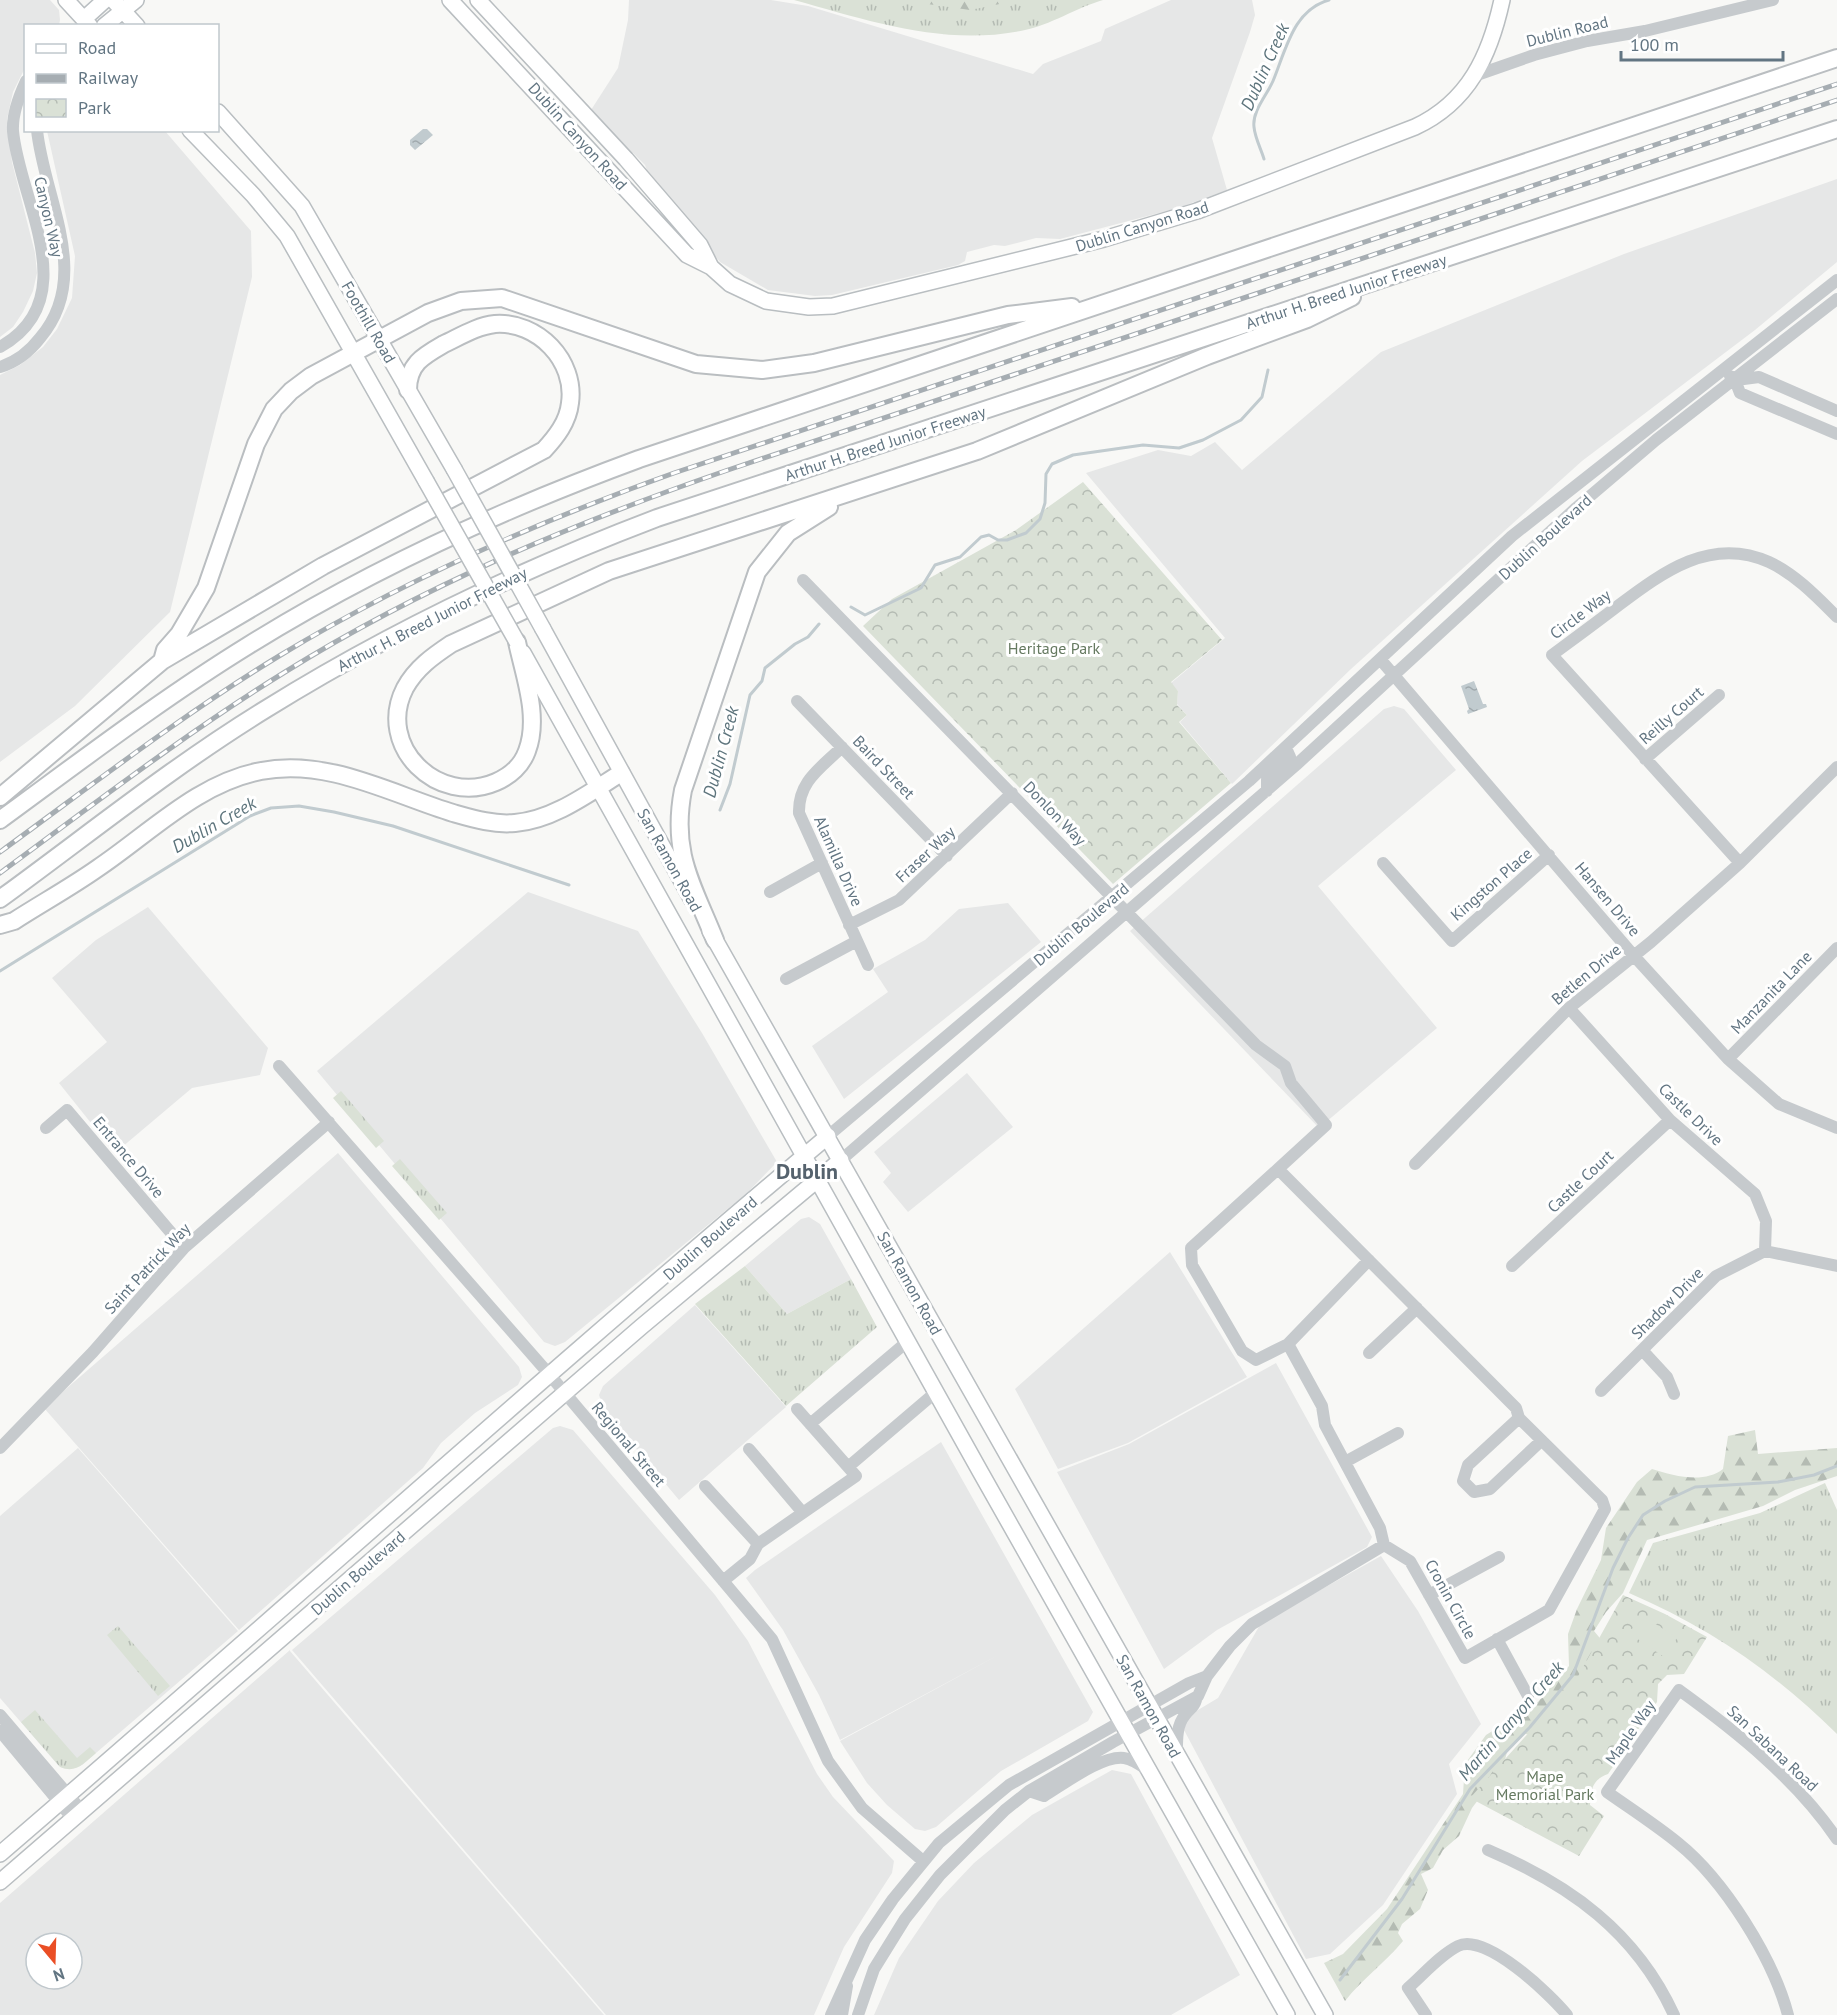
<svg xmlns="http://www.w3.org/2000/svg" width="1837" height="2015" viewBox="0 0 1837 2015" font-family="'PT Sans',sans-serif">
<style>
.built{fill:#e6e7e7;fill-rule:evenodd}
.grass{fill:url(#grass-tufts)}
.forest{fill:url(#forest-firs)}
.park{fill:url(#park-crowns)}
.garden{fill:#dae1d6}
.water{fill:url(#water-ripples)}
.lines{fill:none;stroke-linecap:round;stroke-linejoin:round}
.stream{stroke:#c1cbcf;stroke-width:3}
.major-casing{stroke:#b9bec1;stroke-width:18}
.highway-casing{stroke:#babec1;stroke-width:20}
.minor{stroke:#c6cacd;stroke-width:12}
.major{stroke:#fff;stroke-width:15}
.highway{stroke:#fff;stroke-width:16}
.rail-casing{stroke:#a6adb2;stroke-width:5}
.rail{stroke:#fff;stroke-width:3;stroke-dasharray:9;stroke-linecap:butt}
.major-bridge-casing{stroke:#b9bec1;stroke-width:18;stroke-linecap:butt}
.major-bridge{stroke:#fff;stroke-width:15}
.labels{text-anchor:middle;stroke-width:6;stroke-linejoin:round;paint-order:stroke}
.street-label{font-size:16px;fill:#627582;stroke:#fff}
.park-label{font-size:16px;fill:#667a61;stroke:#fff}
.water-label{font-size:18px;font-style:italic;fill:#5d747c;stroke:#fff}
.district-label{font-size:22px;font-weight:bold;fill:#55626d;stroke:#fff}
</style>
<defs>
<pattern id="grass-tufts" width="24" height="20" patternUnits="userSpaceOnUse" patternTransform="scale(1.5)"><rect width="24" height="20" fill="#dae1d6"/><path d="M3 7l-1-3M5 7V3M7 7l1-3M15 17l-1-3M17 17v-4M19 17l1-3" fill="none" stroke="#b4bbb3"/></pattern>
<pattern id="forest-firs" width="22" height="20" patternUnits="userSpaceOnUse" patternTransform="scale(1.5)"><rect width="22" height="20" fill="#dae1d6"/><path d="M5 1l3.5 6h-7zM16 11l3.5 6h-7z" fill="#b4bbb3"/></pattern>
<pattern id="park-crowns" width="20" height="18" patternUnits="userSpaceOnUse" patternTransform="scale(1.5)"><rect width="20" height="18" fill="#dae1d6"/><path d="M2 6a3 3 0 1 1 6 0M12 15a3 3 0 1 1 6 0" fill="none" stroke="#b4bbb3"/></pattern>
<pattern id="water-ripples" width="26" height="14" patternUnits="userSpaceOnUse" patternTransform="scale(1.5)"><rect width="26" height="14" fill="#c1cbcf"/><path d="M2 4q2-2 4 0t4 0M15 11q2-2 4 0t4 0" fill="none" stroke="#a0a9ad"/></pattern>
</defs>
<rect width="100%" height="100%" fill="#f8f8f6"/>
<path class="built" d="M0 0H50L59 10 60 20 59 25 26 26 25 68 13 92 7 119 12 162 35 253 37 273 33 291 23 312 13 327 0 337Z
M629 0H771L808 6 1033 74 1043 64 1101 41 1105 29 1171 0H1252L1255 15 1250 32 1212 138 1227 190 1178 208 1060 239 1036 238 1005 246 994 245 967 252 965 261 958 265 832 295 815 296 768 290 720 262 649 176 645 165 620 140 616 139 591 110 618 68 628 20Z
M47 131H165L251 231 252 277 170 612 75 706 0 762V375L20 365 43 347 57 329 72 298 75 256Z
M1837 179V262L1755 330 1582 461 1351 669 1232 784 1180 722 1187 715 1177 704 1178 691 1171 683 1225 638 1086 473 1158 450 1191 456 1215 442 1242 470 1381 352 1624 254Z
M1394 706 1404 709 1456 770 1318 886 1437 1028 1319 1128 1130 931 1384 709Z
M528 892 638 931 702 1033 777 1162 747 1193 565 1342 555 1346 544 1342 317 1071Z
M1008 903 1041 942 844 1099 812 1046 888 992 873 969 925 940 959 909Z
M148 907 268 1048 260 1075 192 1088 115 1153 59 1083 107 1042 52 978 96 940Z
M967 1073 1013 1127 908 1212 883 1182 891 1173 874 1152Z
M338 1153 519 1367 522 1377 518 1385 475 1413 441 1443 423 1468 239 1630 44 1408Z
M809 1217 820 1224 851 1279 787 1314 745 1266 801 1219Z
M1170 1252 1247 1377 1128 1443 1058 1469 1015 1389Z
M695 1305 786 1407 679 1500 604 1410 599 1395 603 1386Z
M1276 1363 1372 1537 1367 1547 1217 1630 1164 1669 1057 1472 1129 1444Z
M560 1426 573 1430 715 1595 748 1641 817 1774 833 1797 894 1861 892 1873 844 1947 814 2015H606L292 1650 553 1428Z
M941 1442 1093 1712 1088 1721 1001 1771 936 1827 925 1831 915 1829 887 1805 867 1783 840 1741 1002 1653 840 1740 819 1695 783 1630 746 1578 755 1570Z
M78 1448 238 1631 82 1765 71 1768 58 1765 0 1698V1516Z
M1381 1556 1418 1611 1481 1724 1449 1764 1457 1794 1383 1905 1330 1954 1306 1959 1184 1730 1188 1716 1218 1698 1261 1623Z
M290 1650V1651L604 2015H0V1903ZM36 1943H72V1979H36Z
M1112 1770 1131 1774 1240 1975 1171 2015H874L899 1958 938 1901 974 1863 1032 1815Z"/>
<path class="grass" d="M794 0H1103C1078 7 1048 26 1025 30 945 47 870 21 794 0Z
M341 1091 384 1141 376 1148 333 1098Z
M400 1159 447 1213 439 1220 392 1166Z
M745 1266 787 1314 851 1279 877 1327 786 1406 695 1304Z
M1825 1483 1837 1510V1734C1774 1672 1710 1628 1629 1593L1653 1543 1760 1513Z
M118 1626 170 1686 158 1696 107 1635Z
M35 1710 77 1758 90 1747 96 1753C84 1763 76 1774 60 1767L21 1722Z"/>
<path class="forest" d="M899 0H1019L970 10Z
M1755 1430 1758 1454 1837 1448V1476L1795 1490 1763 1506 1647 1540 1623 1593 1606 1612 1594 1631 1604 1643 1547 1737 1525 1734 1507 1752 1501 1775 1487 1788 1472 1808 1459 1836 1443 1850 1433 1868 1421 1874 1428 1890 1420 1909 1402 1924 1398 1933 1403 1941C1385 1963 1362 1979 1345 2001L1324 1963 1343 1954 1387 1909 1463 1794 1465 1764 1486 1735 1537 1703 1569 1666 1568 1634 1577 1609 1601 1560 1606 1528 1637 1482 1652 1469C1674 1476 1704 1484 1723 1469L1728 1436Z"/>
<path class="park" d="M1083 482 1222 640 1171 682 1178 691 1177 705 1187 715 1179 722 1231 783 1113 884 863 626 892 599 1016 530Z
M1623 1595 1665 1614 1707 1637 1684 1674 1667 1675 1658 1684 1657 1702 1608 1774C1592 1780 1591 1789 1590 1805L1604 1816 1579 1856 1470 1798 1576 1680Z"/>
<path class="garden" d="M1642 1615 1677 1638 1664 1657 1629 1633Z"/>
<path class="water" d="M423 129H427L433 135 415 150 410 145V140Z
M1474 681 1483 704H1486L1487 707 1468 714 1467 711 1469 709 1461 686Z"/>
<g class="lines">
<path class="stream" d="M1264 159C1261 149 1255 138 1254 127 1252 111 1267 95 1273 81 1286 50 1293 10 1329 0
M851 607 865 615 921 588 935 565 960 557 981 537 989 535 998 540H1007L1026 533 1040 519 1045 503 1046 474 1052 464 1073 455 1143 445 1179 448 1203 440 1241 420 1262 397 1268 370
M720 810 730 784 750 695 762 681 765 668 795 644 808 637 819 624
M0 971 250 816 271 808 299 806 334 812 393 826 569 885
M1340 1980 1402 1899 1470 1789 1530 1727 1573 1675 1613 1568 1628 1538 1643 1515 1665 1501 1695 1487 1778 1482 1814 1475 1837 1466"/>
<defs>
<path id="major" d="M66 0 90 26
M113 0 137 26
M450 0 687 255 711 267 730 284 766 301 809 307 833 306 1104 239 1197 211 1415 127C1469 102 1490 55 1502 0
M478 0 626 159 700 245 711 267
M84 19 105 0
M104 26 136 0
M218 112 302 206 454 469
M190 130 253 195 287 236 426 481
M543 629 692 900
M523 653 981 1473 1287 2015
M710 931 1325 2015
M0 1854C277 1616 548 1371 828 1136
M0 1882 641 1327 841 1160"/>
<path id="highway" d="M517 642C524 675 540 717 527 751 522 765 510 776 496 782 438 807 375 746 405 688 416 668 433 656 451 644L609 571 977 451 1207 356 1307 319 1352 297
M162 661 165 650 179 634 206 588 256 444 274 409 291 391 311 376 428 313 461 301 502 298 696 364 762 370 814 363 1008 315 1072 307
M0 797 162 661 323 566 544 450C556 437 568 422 570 403 576 361 538 321 495 324 477 326 461 336 444 344 423 356 408 364 408 390
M0 820C82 760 163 698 249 645 373 568 503 509 639 459L1837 58
M0 899C88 835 173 766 266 709 390 632 520 570 657 518L1837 129
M0 925 14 921C42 903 71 887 98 868 150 833 198 783 261 771 328 758 391 794 453 813 474 819 494 825 515 823 553 820 589 793 621 773
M715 940C692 883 671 853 683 790L757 572 788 533 829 507"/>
</defs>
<use href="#major" class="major-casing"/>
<use href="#highway" class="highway-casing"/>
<path class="minor" d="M1474 76 1534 55 1587 41 1645 31 1773 0
M0 347C86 299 19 200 13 131 12 114 19 96 26 81
M0 367C16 362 30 351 40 338 93 276 44 199 37 130
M1730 376 1735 380 1740 393 1837 434
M1736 380 1759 377 1837 411
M803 580 1256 1045 1285 1066 1291 1083 1326 1125 1278 1169
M1380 659 1634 956 1728 1059 1779 1104 1837 1128
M797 701 947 856
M842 747C821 768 798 781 799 813L868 965
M1645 759 1719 695
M1267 791V779L1290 757 1286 748
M1383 863 1452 941 1549 855
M1740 863 1552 655C1575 638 1597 622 1619 605 1663 572 1711 536 1769 562 1795 574 1817 597 1837 617
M770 892 822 863
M849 925 899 900 1012 793
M786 979 857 941
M1569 1008 1670 1120 1755 1194 1766 1221 1765 1251
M1728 1059 1837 948
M279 1066 549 1374 772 1639 828 1761 862 1808 923 1861
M46 1128 67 1110 184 1248
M828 1136 1249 781 1512 536 1837 280
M841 1160 1296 765 1576 508 1656 440 1837 299
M1415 1164 1569 1008 1651 942 1740 863 1837 767
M1278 1169 1516 1408 1519 1418 1602 1500 1605 1509 1549 1610 1465 1658 1410 1561 1384 1545 1380 1528 1325 1425 1322 1406 1288 1344 1256 1360 1242 1351 1192 1265 1191 1248Z
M1512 1266 1670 1120
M1288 1344 1369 1260
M1643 1351 1667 1377 1674 1394
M1369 1353 1417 1308
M1601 1391 1716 1276 1765 1251 1837 1266
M1519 1418 1468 1465 1463 1481 1474 1492 1490 1489 1541 1441
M810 1424 908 1341
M0 1448 93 1352 184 1248 329 1122
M749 1449 803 1513
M1345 1462 1398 1433
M848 1467 936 1392
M705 1486 758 1544
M723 1581 750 1559 758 1544 856 1476 797 1409
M1429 1595 1499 1557
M1497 1639 1528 1696
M0 1715 82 1811
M0 1731 73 1819
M1177 1754C1177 1741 1176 1726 1185 1715 1189 1709 1194 1708 1196 1700
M1029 1791 1044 1796C1064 1784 1102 1755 1124 1758 1133 1759 1142 1766 1149 1771
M1488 1850C1570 1885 1636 1932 1674 2015
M831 2015 865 1940 893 1899 939 1843 1009 1785 1189 1683 1207 1676
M842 2015 847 1986
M858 2015 874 1969 905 1919 940 1875 1005 1810 1029 1791 1113 1742 1198 1696 1207 1676 1230 1646 1252 1624 1384 1545
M1426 2015 1408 1988C1423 1975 1440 1955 1458 1946 1485 1932 1551 1995 1567 2015
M1788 2015C1773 1958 1724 1880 1678 1843 1656 1825 1631 1809 1607 1792L1679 1690C1737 1732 1796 1779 1837 1839"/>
<use href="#major" class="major"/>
<use href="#highway" class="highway"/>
<defs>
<path id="rail" d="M0 852C92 785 182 715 279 656 404 580 537 522 674 473L1837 84
M0 873C94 804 186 733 285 672 423 586 572 524 725 471L1837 100"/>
</defs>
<use href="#rail" class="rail-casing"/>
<use href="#rail" class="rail"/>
<defs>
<path id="major-bridge" d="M454 469 543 629
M426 481 517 642"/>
</defs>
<use href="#major-bridge" class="major-bridge-casing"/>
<use href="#major-bridge" class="major-bridge"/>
</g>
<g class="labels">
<g class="street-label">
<text transform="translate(1567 31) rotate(-14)" y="6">Dublin Road</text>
<text transform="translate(578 136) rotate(48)" y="6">Dublin Canyon Road</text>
<text transform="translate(49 217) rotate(77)" y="6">Canyon Way</text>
<text transform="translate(1142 226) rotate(-17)" y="6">Dublin Canyon Road</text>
<text transform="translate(1346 291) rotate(-18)" y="6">Arthur H. Breed Junior Freeway</text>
<text transform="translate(369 322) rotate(60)" y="6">Foothill Road</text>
<text transform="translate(885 443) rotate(-18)" y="6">Arthur H. Breed Junior Freeway</text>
<text transform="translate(1545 537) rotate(-42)" y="6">Dublin Boulevard</text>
<text transform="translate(1580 614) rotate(-37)" y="6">Circle Way</text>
<text transform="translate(432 619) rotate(-27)" y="6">Arthur H. Breed Junior Freeway</text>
<text transform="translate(1671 715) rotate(-41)" y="6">Reilly Court</text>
<text transform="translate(884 767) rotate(46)" y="6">Baird Street</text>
<text transform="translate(1055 813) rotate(46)" y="6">Donlon Way</text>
<text transform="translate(925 854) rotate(-43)" y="6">Fraser Way</text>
<text transform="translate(670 860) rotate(61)" y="6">San Ramon Road</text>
<text transform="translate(839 861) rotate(66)" y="6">Alamilla Drive</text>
<text transform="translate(1491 884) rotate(-41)" y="6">Kingston Place</text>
<text transform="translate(1608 899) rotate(50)" y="6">Hansen Drive</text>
<text transform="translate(1081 924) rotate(-40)" y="6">Dublin Boulevard</text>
<text transform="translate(1586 974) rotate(-40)" y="6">Betlen Drive</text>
<text transform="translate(1771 992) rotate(-46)" y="6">Manzanita Lane</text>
<text transform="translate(1691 1114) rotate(44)" y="6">Castle Drive</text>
<text transform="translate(129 1157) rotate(50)" y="6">Entrance Drive</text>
<text transform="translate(1580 1181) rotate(-43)" y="6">Castle Court</text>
<text transform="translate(710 1238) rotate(-41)" y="6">Dublin Boulevard</text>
<text transform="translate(147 1268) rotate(-47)" y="6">Saint Patrick Way</text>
<text transform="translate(910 1283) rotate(61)" y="6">San Ramon Road</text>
<text transform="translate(1667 1303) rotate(-45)" y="6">Shadow Drive</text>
<text transform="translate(629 1444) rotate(50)" y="6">Regional Street</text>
<text transform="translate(358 1573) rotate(-41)" y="6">Dublin Boulevard</text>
<text transform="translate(1451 1599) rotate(61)" y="6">Cronin Circle</text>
<text transform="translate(1149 1706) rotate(61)" y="6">San Ramon Road</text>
<text transform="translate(1630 1732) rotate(-55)" y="6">Maple Way</text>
<text transform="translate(1773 1748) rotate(43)" y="6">San Sabana Road</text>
</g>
<g class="park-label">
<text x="1054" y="654">Heritage Park</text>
<text x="1545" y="1782">Mape<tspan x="1545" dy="18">Memorial Park</tspan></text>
</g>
<g class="water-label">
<text transform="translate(1265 67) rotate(-66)" y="6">Dublin Creek</text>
<text transform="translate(721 752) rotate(-75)" y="6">Dublin Creek</text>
<text transform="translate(214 825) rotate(-30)" y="6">Dublin Creek</text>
<text transform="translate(1511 1721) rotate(-49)" y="6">Martin Canyon Creek</text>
</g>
<g class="district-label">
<text x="807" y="1179">Dublin</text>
</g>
</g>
<rect x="24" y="24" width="195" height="108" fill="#ffffff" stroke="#c0c8cd" stroke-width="1.5"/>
<rect x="36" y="44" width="30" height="9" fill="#ffffff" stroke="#c0c8cd" stroke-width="1.5"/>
<text x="78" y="54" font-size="18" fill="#627582">Road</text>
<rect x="36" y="74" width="30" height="9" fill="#a6adb2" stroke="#c0c8cd" stroke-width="1.5"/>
<text x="78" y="84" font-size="18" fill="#627582">Railway</text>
<rect x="36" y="99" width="30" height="18" fill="url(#park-crowns)" stroke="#c0c8cd" stroke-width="1.5"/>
<text x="78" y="114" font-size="18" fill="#627582">Park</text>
<g transform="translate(54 1961) rotate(161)"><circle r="28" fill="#ffffff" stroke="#c0c8cd" stroke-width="1.5"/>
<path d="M0-4.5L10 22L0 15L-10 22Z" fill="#ea4e25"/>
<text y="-9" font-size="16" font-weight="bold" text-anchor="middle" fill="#627582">N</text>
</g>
<path d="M1621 51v9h162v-9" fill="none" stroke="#627582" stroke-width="3"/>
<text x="1630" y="51" font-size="18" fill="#627582" stroke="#ffffff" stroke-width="4.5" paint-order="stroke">100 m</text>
</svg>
